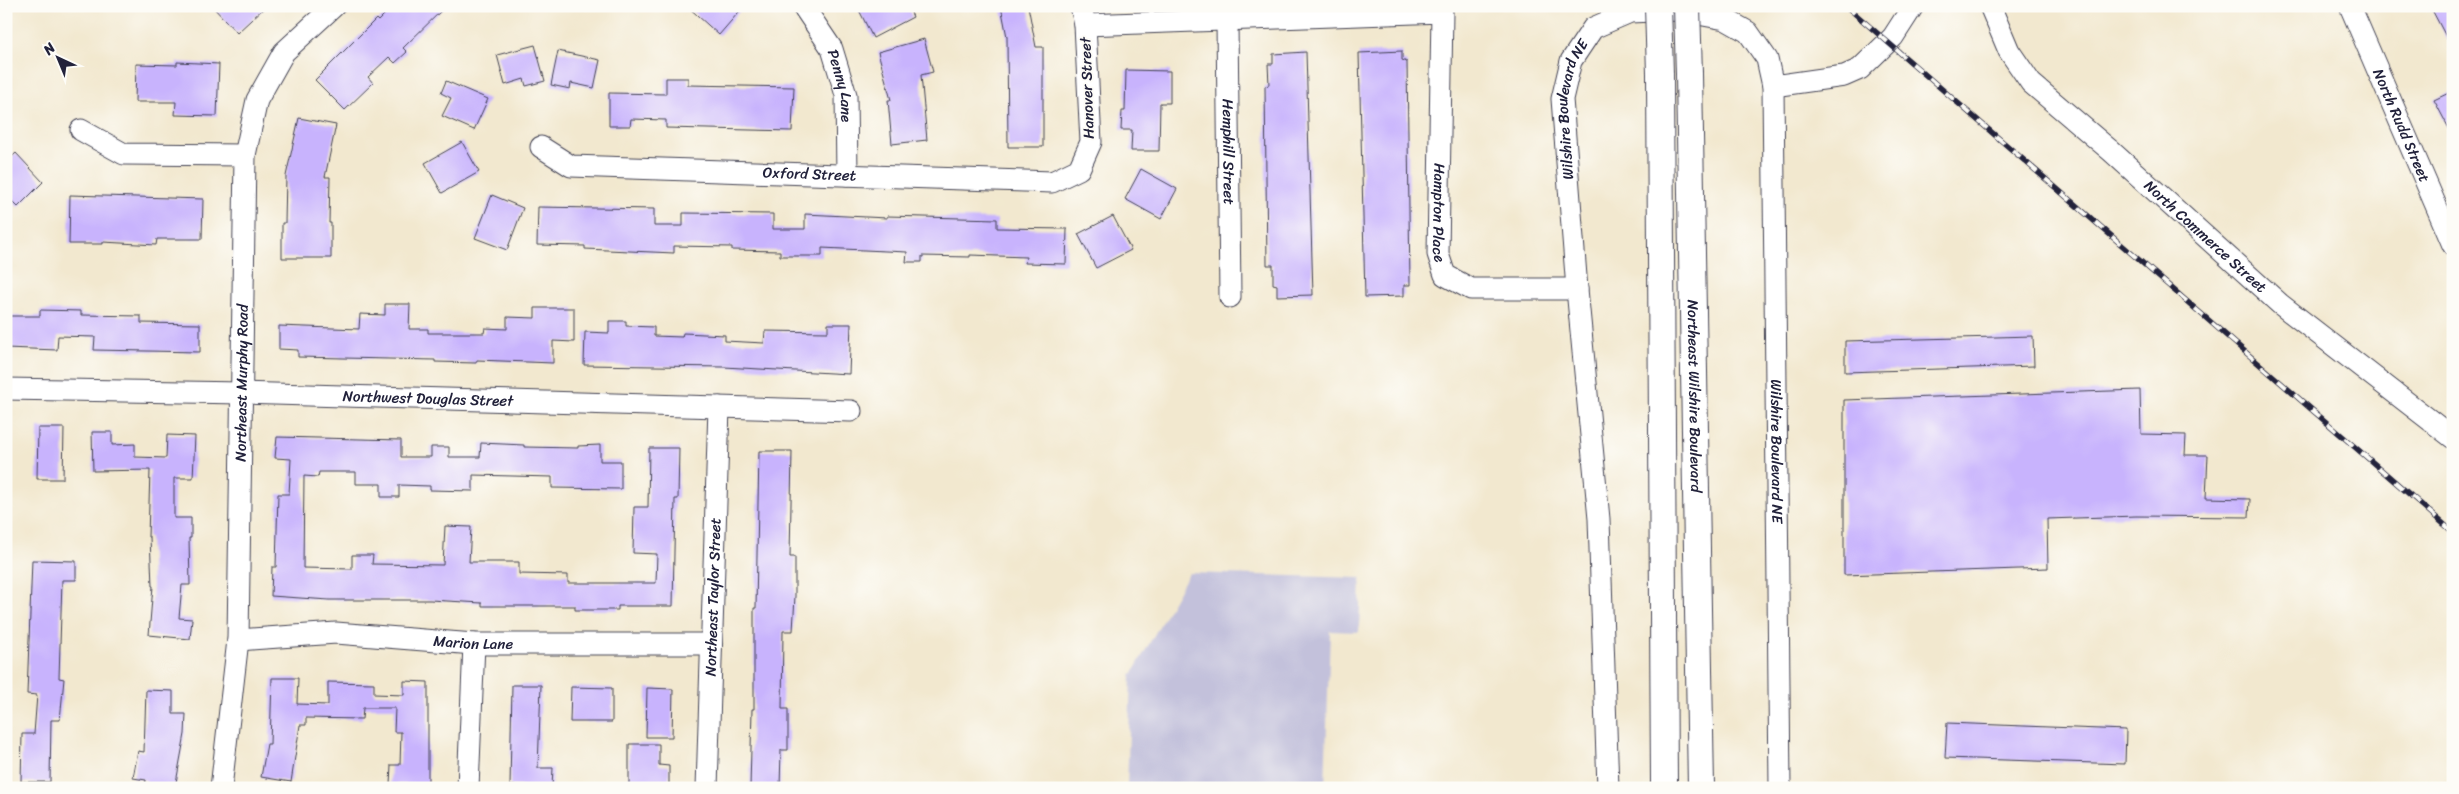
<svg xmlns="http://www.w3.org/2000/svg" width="2459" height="794" viewBox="0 0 2459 794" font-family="Sriracha,sans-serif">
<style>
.industrial{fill:#c3c1db}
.building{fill:#c8b3fd}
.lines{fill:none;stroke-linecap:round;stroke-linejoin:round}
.minor-casing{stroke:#414051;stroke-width:23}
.major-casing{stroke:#414051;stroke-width:28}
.minor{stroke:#fff;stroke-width:21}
.major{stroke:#fff;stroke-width:26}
.rail-casing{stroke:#22223b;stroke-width:5.5}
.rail{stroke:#fdfcf7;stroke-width:4;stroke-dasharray:11;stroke-linecap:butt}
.major-bridge-casing{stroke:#414051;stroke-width:28;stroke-linecap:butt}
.major-bridge{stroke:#fff;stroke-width:26}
.labels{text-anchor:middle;stroke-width:4;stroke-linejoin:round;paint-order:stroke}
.street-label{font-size:15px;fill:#22223b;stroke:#fdfcf7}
</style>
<rect width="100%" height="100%" fill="#fdfcf7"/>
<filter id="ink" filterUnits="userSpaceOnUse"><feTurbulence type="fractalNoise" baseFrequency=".02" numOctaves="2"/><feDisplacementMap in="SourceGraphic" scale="10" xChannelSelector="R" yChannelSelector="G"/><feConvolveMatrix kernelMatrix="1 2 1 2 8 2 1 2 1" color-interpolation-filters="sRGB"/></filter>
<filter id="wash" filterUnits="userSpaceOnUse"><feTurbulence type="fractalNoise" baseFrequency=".0096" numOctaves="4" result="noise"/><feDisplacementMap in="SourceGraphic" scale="20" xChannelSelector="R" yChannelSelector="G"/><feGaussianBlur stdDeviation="1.12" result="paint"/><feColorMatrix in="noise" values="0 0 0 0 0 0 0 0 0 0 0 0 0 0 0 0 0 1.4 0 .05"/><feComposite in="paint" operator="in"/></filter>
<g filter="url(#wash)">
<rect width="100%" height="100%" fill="#f2e8cf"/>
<path class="industrial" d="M1189 573 1361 578 1359 632 1330 631 1325 788H1127L1131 676Z"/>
<g id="blocks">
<path class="building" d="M212 6H266L237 33Z
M393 6H446L403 48 407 52 395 63 389 57 368 77 373 83 345 110 315 80 376 19 378 21Z
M687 6H744L719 35Z
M857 6H908L913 17 873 38Z
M1001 6H1028L1036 47H1043V147H1008L1007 37Z
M2430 6H2453V50Z
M924 39 933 72 921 75 927 140 892 144 888 100H891L878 52Z
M535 45 545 81 526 86 524 79 505 85 497 55Z
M558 51 600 60 594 88 571 83 570 89 551 85Z
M1402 51V60L1407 62 1410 285H1404V296L1365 297 1359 53Z
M1306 52 1313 295 1277 296V285L1273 284V265H1267L1265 86 1269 85 1268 64H1273V54Z
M177 62 219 64 217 116 175 115 176 102H135L136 64 177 65Z
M1126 70 1170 71V103H1160L1159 151H1131L1132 130H1121L1122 111H1125Z
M666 78H688V85L794 87 792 131 666 128V120L631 119 630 126H609V93L666 94Z
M446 81 488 99 474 130 442 116 451 98 441 93Z
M2453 91V136L2434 100Z
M299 118 336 125 325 177H330L329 223H331V258H282V223H285L286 176Z
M462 142 479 172 442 193 425 163Z
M16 153 43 182 18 207 6 195V162Z
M1141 169 1177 189 1161 219 1125 199Z
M70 195 203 199 202 239H157L156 245 103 242V244H69Z
M492 195 523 208 507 250 475 238Z
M538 207 654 209V226H683V213L773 214V229H805V214L887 218V216L997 219V228L1067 229 1066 264 1025 263 1026 257 970 255V257L922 256V262H906L907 252 822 248V256H780V251L732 250V247L674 246V253L585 249V246L537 245Z
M1113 216 1131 250 1096 268 1078 234Z
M385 304H410L409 329H428V333H484L485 328 507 329V317L535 318V308H574V342L553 341V363L477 360 476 363 435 362V360L298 357V350L279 349V326L359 329 360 314 385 315Z
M40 310 81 311V315L141 316V323L200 324V352L94 350 95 337 58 336 57 350 6 348V316H40Z
M609 321H626V326L654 327V336L682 337 683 333 725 335V341L764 343 765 331 828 332V324H851L849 374 724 367 584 365 585 332 609 333Z
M2033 336 2034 366 1845 372V341Z
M2140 390 2141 434 2186 435 2185 455H2208L2206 498 2250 499 2249 517 2136 516 2047 519 2048 568 1844 575V400Z
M38 428H64L63 479H37Z
M92 432H112V445L135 444V457L166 458 167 435 195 436 193 478H174V518H191V538H189L190 585H182L179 618 192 619 190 639 149 635 153 586H152L150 537H148L150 470 93 471Z
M277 437 401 440V457H431V447H449V457H480L481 443 524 445V447L578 448V446L600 445V461H621V489L552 488V477L473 475V491L430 490V486L399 485V497H381V484H356V472H319L318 477 304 476 303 568 352 569V555H373L372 564 443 565 445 526 471 527 469 562H519V574L568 575V583H656L657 554 633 553 634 507H648L649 448H679L678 499H675L673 606H618V610H575V606H482V603L430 600H329L271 596 272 567H276L278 494H289L291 459 275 458Z
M759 451H792L790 557H795V596L793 631H783L782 709H788V750H781L780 788H750L752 709H754V608H756Z
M32 560 76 561V580H62L59 678 64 679 60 720H51L50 782H21L22 734H34L37 695 27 694Z
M272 678H298L297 704 328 705V682L374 683V694L404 695V681L428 682V785L390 784 391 765H400L401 732H394L395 708H363L362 719 306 718V725H300L291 782 261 777 267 744H270Z
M512 685H541L538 768H553L552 787 510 786Z
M571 687 612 688V722H570Z
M647 688 673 689 672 737H646Z
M146 690 173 691V714H186L185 734 175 788H145L146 780 133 778 138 751 144 752Z
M1947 723 2126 730 2125 764 1945 758Z
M629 744H659V765L669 766V788H629Z"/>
</g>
</g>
<g filter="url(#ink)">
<use href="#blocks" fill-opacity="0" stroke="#414051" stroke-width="1"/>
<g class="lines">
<defs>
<g id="minor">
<path id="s1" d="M803 6 832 49 846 95 847 175"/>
<path id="s2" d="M1224 6 1227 22 1230 297"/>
<path id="s3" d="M1990 6 2009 51 2031 83 2111 151 2280 304 2453 438"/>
<path id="s4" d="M2350 6 2453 245"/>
<path id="s5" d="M1085 25 1442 12 1438 254 1445 275 1471 289H1577"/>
<path d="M1773 86 1844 76 1860 69 1893 37 1913 6"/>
<path d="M81 130 124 154 245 155"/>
<path id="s6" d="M541 147 571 166 1052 182 1079 169 1091 142 1085 25 1081 6"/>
<path id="s7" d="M6 389 242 393 851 411"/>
<path id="s8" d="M238 640 336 633 474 644H710"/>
<path id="s9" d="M221 788 238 640 245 155 257 100 284 52 334 6"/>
<path d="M468 788 474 644"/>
<path id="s10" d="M707 788 719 407"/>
<path id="s11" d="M1608 788 1599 519 1577 289 1562 99 1571 61 1593 28 1630 12 1676 10 1725 19 1748 32 1767 59 1773 86 1780 788"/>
</g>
<g id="major">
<path d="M1660 74 1664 788"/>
<path id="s12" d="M1689 74 1701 788"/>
</g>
</defs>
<use href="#minor" class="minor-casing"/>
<use href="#major" class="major-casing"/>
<use href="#minor" class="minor"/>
<use href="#major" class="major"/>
<defs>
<path id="rail" d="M1846 6 2453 532"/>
</defs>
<use href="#rail" class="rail-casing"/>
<use href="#rail" class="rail"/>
<defs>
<path id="major-bridge" d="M1658 6 1660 74
M1687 6 1689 74"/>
</defs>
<use href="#major-bridge" class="major-bridge-casing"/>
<use href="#major-bridge" class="major-bridge"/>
</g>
</g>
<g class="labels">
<g class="street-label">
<text dy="5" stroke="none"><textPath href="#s1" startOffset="90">Penny Lane</textPath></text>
<text transform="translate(1087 88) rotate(-92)" y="5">Hanover Street</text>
<text dy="5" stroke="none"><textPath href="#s11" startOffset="682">Wilshire Boulevard NE</textPath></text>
<text dy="5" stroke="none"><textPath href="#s4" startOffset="130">North Rudd Street</textPath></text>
<text dy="5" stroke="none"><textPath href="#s2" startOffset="146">Hemphill Street</textPath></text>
<text dy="5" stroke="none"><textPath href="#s6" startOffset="274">Oxford Street</textPath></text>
<text dy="5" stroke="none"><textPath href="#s5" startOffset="558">Hampton Place</textPath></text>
<text dy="5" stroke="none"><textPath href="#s3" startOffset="320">North Commerce Street</textPath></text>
<text dy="5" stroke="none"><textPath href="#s9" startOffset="406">Northeast Murphy Road</textPath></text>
<text dy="5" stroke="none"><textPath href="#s12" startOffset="322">Northeast Wilshire Boulevard</textPath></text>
<text dy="5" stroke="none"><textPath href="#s7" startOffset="422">Northwest Douglas Street</textPath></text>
<text dy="5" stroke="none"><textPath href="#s11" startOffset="1358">Wilshire Boulevard NE</textPath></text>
<text dy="5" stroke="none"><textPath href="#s10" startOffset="191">Northeast Taylor Street</textPath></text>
<text dy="5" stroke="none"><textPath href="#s8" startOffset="236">Marion Lane</textPath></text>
</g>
</g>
<rect width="2459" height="794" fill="none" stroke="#fdfcf7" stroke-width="25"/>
<g transform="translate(58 58) rotate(316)" stroke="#fdfcf7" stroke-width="4" paint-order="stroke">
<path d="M0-4L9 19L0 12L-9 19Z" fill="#22223b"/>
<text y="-8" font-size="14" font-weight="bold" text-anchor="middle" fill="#22223b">N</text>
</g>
</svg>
